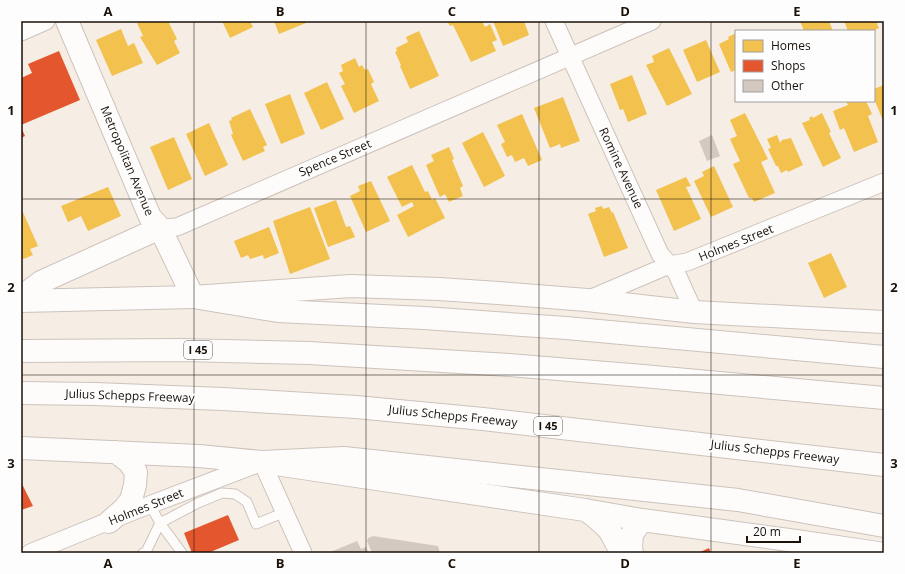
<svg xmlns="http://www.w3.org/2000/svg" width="905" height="574" viewBox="0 0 905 574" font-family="'Open Sans',sans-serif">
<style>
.homes{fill:#f2c14e}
.shops{fill:#e4572e}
.building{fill:#d4c9c0}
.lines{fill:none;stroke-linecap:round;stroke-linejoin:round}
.lane-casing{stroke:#ccc3bc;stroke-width:11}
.street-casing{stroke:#ccc3bc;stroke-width:19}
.secondary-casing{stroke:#ccc3bc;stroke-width:24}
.highway-casing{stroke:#ccc3bc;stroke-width:24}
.lane{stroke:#fefcfb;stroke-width:9}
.street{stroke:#fefcfb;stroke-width:17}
.secondary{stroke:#fefcfb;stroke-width:22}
.highway{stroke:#fefcfb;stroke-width:22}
.grid{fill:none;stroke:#1a1109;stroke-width:1;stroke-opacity:0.55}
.labels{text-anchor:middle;stroke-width:4;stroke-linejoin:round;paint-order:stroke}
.shield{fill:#fdfdfd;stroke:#5e5852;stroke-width:1}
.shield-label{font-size:11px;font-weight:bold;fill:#1a1109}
.street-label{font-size:12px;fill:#1a1109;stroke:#fdfdfd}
.neatline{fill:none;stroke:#1a1109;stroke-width:1.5}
.grid-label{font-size:13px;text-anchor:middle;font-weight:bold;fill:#1a1109}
</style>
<rect width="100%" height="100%" fill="#f6ede5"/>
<path class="homes" d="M142 21H168L177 39 174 41 180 53 157 65 140 37 143 36 137 23Z
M222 21H250L253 27 230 38Z
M274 21H305L306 23 279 34Z
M447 21H482L485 27 490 24 497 40 492 42 496 51 471 62 453 25 450 26Z
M493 21H524L529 35 503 46Z
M800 21H829L833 31H804Z
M844 21H876L879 28 873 31H848Z
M121 29 128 46 134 43 143 63 112 76 96 40Z
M419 31 439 76 410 89 400 66 401 65 395 52 397 51 396 48 408 42 406 37Z
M736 33V70L731 72 719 44 729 39 728 37Z
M706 40 720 72 697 82 683 50Z
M669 48 692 94 667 106 646 65 654 62 652 56Z
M355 58 359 67 362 65 365 70 368 69 374 82 371 84 379 101 354 113 341 86 345 84 339 73 343 71 341 65Z
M632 75 647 114 628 122 623 109 620 110 610 84Z
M327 82 344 119 321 130 304 93Z
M884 85V123L874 99V89Z
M290 94 305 134 281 144 265 104Z
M563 97 580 141 561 148 560 144 550 148 534 108Z
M846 101H866L872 114 868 116 878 142 854 152 844 128 840 130 833 111 848 105Z
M250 109 267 145 263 147 265 151 243 161 231 135 233 134 229 121 232 120 231 118Z
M745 113 768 159 761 162 775 193 754 202 752 198H749L733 164 740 161 730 139 737 136 730 120Z
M822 113 831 132 829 133 841 158 823 167 802 123 810 120 809 118 812 116 813 118Z
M522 114 542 160 528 166 524 158 515 162 512 155 507 157 501 144 505 142 497 125Z
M209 123 228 165 205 176 186 134Z
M483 132 505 176 484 187 462 143Z
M777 135 780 143 782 140 791 138 803 165 788 172 787 170 781 173 778 166H776L768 149 771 148 767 139Z
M174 137 192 179 168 190 150 147Z
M449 147 454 159 452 160 463 186 460 188 463 196 449 202 445 194 440 197 426 165 434 161 431 155Z
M412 165 425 192 428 191 432 200 435 198 445 218 408 237 397 215 414 206 412 202 402 207 387 177Z
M714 166 733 207 711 217 694 181 704 176 702 172Z
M686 177 691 186 686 187 701 219 674 231 656 190Z
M371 181 390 221 366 232 350 196 360 191 358 186Z
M108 187 121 216 88 231 81 216 68 222 61 206Z
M336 200 346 227 350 226 355 237 328 247 314 208Z
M602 206 603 209 609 207 612 213 613 212 628 248 604 257 588 214 596 211 595 208Z
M310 207 330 259 290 274 273 221Z
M21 208 38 246 30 249 33 255 21 260Z
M269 227 279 253 264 259 263 255 250 259 248 255 241 258 234 241Z
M831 253 847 287 824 298 808 263Z"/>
<path class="shops" d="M59 51 80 100 21 125V78L32 73 28 64Z
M21 127 25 136 21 138Z
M21 482 33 506 21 510Z
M228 515 239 540 208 553H192L184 533Z
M709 548 711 553H698Z"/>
<path class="building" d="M712 135 720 156 707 161 699 141Z
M373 536 438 546 440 553H372L367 541 368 538Z
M357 541 361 549 366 547 369 553H328Z"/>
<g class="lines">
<defs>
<path id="lane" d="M150 505 160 523 182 553
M143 553 146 552 160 523 198 503 222 493 235 494 247 502 256 524 285 512"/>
<path id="street" d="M554 21 660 254 676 272 694 312
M21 32 46 21
M160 228 177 227 652 21
M587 300 669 265 687 262 884 182
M30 553 131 512 262 462 303 553"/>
<path id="secondary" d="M67 21 150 217 160 228 193 297
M21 297 41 282 160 228
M21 301 193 297 351 286 439 289 498 293 587 300 694 312 884 322
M21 448 199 456 262 462 585 510 642 520 796 541 878 553
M586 510C594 516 602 522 609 530 614 537 617 546 622 553
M109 522 124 509 131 500 135 485 136 472 129 462 116 452
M632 553 631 548 632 534 642 520"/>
<path id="highway" d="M193 297 278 311 424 318 566 328 884 357
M21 351 182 350 309 353 509 365 643 376 884 398
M21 393 95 394 223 399 356 407 483 419 884 465
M262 462 344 458 738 500 884 526"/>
</defs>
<use href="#lane" class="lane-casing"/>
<use href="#street" class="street-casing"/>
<use href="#secondary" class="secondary-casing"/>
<use href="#highway" class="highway-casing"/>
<use href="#lane" class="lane"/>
<use href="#street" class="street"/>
<use href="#secondary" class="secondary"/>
<use href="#highway" class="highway"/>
</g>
<path class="grid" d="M194 21V553M366 21V553M539 21V553M711 21V553M21 199H884M21 375H884"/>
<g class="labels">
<g class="shield">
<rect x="184" y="341" width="28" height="18" rx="3"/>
<rect x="534" y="417" width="28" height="18" rx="3"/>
</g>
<g class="shield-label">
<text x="198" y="354">I 45</text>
<text x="548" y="430">I 45</text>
</g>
<g class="street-label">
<text transform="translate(335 158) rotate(-23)" y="4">Spence Street</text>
<text transform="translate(127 161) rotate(67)" y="4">Metropolitan Avenue</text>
<text transform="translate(621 168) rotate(65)" y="4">Romine Avenue</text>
<text transform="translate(736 243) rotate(-22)" y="4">Holmes Street</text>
<text transform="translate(130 396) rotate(2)" y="4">Julius Schepps Freeway</text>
<text transform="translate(453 416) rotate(6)" y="4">Julius Schepps Freeway</text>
<text transform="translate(775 452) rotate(7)" y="4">Julius Schepps Freeway</text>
<text transform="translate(146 507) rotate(-22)" y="4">Holmes Street</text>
</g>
</g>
<rect width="905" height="574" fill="none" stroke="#fdfdfd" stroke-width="44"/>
<rect x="735" y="30" width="140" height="72" fill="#fdfdfd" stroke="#a29f9b"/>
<rect x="743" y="40" width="20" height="12" fill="#f2c14e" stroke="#a29f9b"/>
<text x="771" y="50" font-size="12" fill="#1a1109">Homes</text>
<rect x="743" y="60" width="20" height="12" fill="#e4572e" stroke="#a29f9b"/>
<text x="771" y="70" font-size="12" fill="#1a1109">Shops</text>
<rect x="743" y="80" width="20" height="12" fill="#d4c9c0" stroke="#a29f9b"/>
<text x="771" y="90" font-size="12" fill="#1a1109">Other</text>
<path d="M747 536v6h53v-6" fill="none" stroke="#1a1109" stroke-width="2"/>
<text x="753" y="536" font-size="12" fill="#1a1109" stroke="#fdfdfd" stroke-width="3" paint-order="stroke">20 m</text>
<rect x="22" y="22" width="861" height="530" class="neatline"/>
<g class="grid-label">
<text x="108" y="16">A</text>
<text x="280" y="16">B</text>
<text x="452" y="16">C</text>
<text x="625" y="16">D</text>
<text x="797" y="16">E</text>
<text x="11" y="115">1</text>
<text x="894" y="115">1</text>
<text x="11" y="292">2</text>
<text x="894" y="292">2</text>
<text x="11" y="468">3</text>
<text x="894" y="468">3</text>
<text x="108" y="568">A</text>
<text x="280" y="568">B</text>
<text x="452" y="568">C</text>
<text x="625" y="568">D</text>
<text x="797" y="568">E</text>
</g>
</svg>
